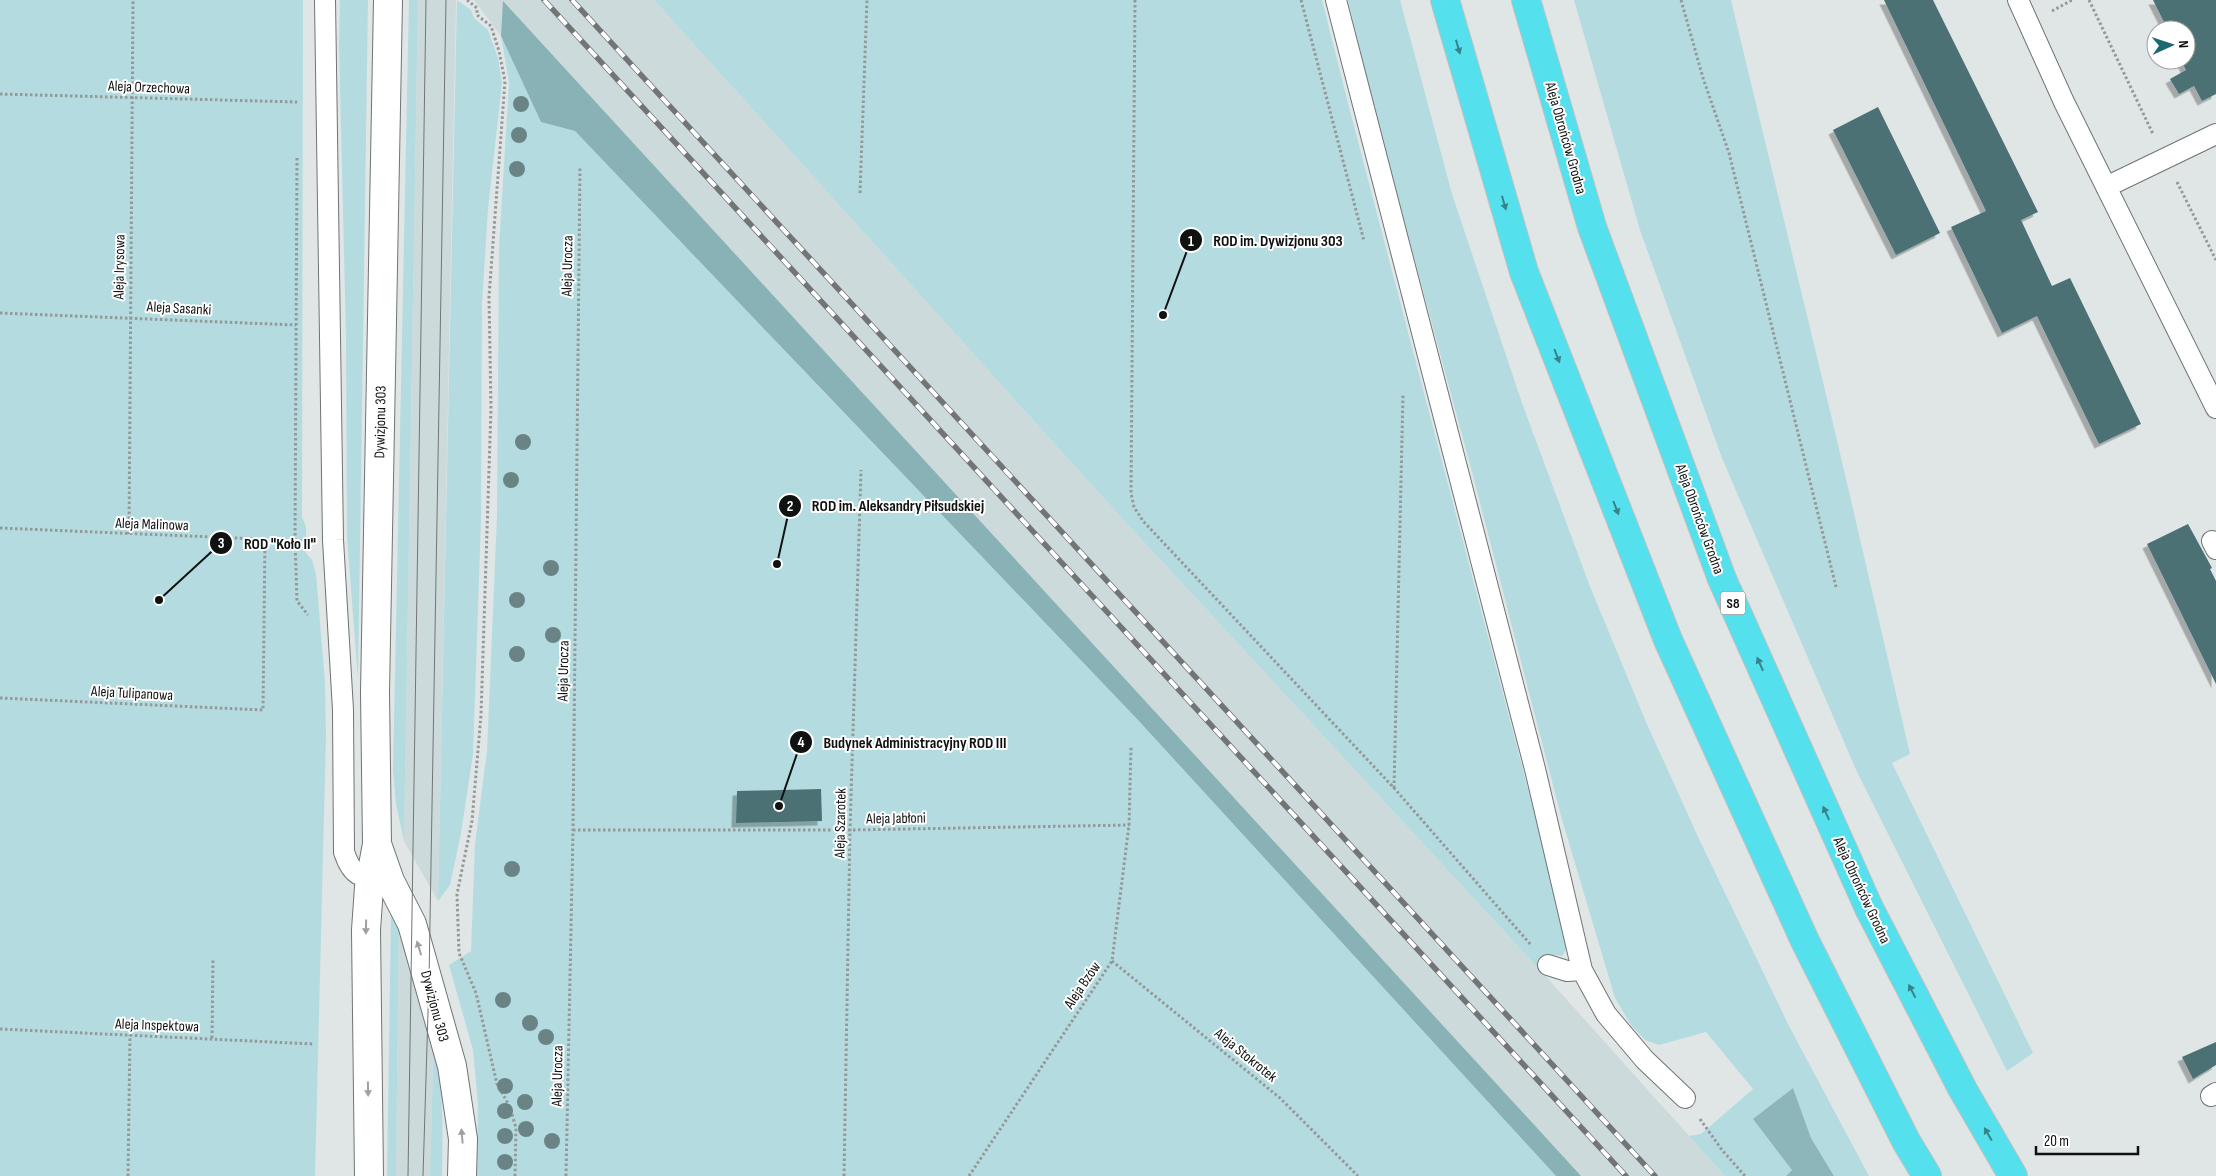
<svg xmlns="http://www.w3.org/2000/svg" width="2216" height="1176" viewBox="0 0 2216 1176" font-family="'Sofia Sans Condensed',sans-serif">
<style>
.built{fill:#ccdadb}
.green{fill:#b4dce0}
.forest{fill:#89b2b6}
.water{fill:#8db6ba}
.building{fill:#4b7175;filter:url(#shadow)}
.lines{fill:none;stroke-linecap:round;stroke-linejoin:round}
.service-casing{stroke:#707475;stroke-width:22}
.tertiary-casing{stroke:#707475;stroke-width:30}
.motorway-casing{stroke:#c1c1c1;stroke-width:30}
.path{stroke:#949898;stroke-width:3;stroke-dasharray:2.5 2.5;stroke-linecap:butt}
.service{stroke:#fff;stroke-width:20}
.tertiary{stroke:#fff;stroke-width:28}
.motorway{stroke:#55e0ed;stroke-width:28}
.tram{stroke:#727575;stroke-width:1}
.rail-casing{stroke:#727575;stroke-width:5.5}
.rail{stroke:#fff;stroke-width:4;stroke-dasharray:11;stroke-linecap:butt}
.tree{fill:#6a8485}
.oneway{fill:#36838a}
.oneway2{fill:#9fa0a0}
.labels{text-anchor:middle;stroke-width:4;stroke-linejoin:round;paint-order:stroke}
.shield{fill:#fff;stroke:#585959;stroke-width:1}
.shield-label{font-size:14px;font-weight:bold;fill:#101212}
.street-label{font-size:15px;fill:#101212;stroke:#fff}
.leader{fill:none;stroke:#101212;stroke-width:2}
.callout-dot{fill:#101212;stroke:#fff;stroke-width:2}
.mark-label{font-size:15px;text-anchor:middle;font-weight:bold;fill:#fff}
.callout-label{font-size:16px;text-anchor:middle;font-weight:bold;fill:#101212;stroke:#fff;stroke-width:4;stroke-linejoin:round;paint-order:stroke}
</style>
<defs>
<filter id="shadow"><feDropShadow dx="-4.5" dy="4.5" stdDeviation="0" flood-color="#0004"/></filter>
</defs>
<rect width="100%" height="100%" fill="#e0e5e5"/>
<path class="built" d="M418 0H456L438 901 404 841Z
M474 0H654L1119 515 1541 971 1725 1176H1556L1138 720 778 344 769 331 575 131 541 122 501 36Z
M399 915 434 1031 430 1176H396Z"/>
<path class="green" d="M0 0H303L302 517 306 527V553L312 560 316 574 325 683 326 735 315 1176H0Z
M340 0H368L358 680 347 536 346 337 339 44Z
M409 0H418L404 841 396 804 393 771Z
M457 0 471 10 474 18 488 30 498 58 502 83 488 209 482 303 481 520 473 754 461 833 450 885 438 901Z
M654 0H1322L1350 111 1565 930C1566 939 1569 949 1562 956L1553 955 1554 959 1541 971 1119 515Z
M1348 0H1400L1452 194 1522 403 1589 584 1646 722 1699 839 1790 1028 1869 1176H1834L1811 1138 1793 1088 1792 1170 1786 1176H1725L1689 1136 1701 1134 1753 1089 1706 1032 1659 1045 1645 1040 1631 1025 1615 998 1561 816 1471 468 1373 105Z
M1574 0H1731L1836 436 1910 754 1892 763 2033 1053 2007 1071 1857 772 1722 458 1640 230Z
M501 36 541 122 575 131 769 331 778 344 1138 720 1556 1176H477L478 1104 473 1050 449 965 471 951 475 844 487 751 497 516 499 248 509 82Z
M391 915H399L396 1176H387Z
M434 1031C443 1080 443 1127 442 1176H430Z"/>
<path class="forest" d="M503 1 1581 1176H1556L1138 720 575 131 541 122 501 36Z"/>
<path class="water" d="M1793 1088 1811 1138 1834 1176H1786L1792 1170 1753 1119Z"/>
<path class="building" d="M1884 0H1933L2038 212 2021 220 2052 286 2070 278 2141 424 2099 444 2037 316 2002 333 1951 227 1986 211Z
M2153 0H2216V94L2202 101 2194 86 2179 94 2170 79 2186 70 2181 60H2186V30H2168Z
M1878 107 1940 233 1896 255 1833 130Z
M2188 524 2212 568 2210 569 2216 581V684L2147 544Z
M821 789 822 821 736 823 737 791Z
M2216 1042V1065L2193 1079 2182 1057Z"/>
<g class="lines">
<defs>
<path id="service" d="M325 0 333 540 343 710 344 852C352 876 359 877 383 880
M1336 0 1535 769 1582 970 1606 1014 1645 1060 1685 1098
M2018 0 2064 102 2216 408
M2106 187 2216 134
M2212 541 2216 549
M1548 965 1567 971 1582 970
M2211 1096 2216 1093"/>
<path id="tertiary" d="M377 844 390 881 412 924 452 1066 463 1139 462 1176
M369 1176 366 930 369 887 377 844 375 692 388 0"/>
<path id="motorway" d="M1445 0 1524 272 1668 640 1805 941 1906 1141 1927 1176
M1526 0 1592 227 1722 579 1869 908 1963 1090 2013 1176"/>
</defs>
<use href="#service" class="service-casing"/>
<use href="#tertiary" class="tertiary-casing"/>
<use href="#motorway" class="motorway-casing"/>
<path class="path" d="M467 0 477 8V15L491 26 499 51 505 81 489 297 491 408 481 715 472 821 457 894 459 953 476 993 497 1084 510 1107 516 1128 515 1176
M1135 0 1131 493 1134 507 1143 521 1394 788 1531 945
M1301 0 1364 241
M1681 0 1703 78 1729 153 1836 587
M2089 0 2153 134
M2052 11 2072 0
M0 94 297 102
M297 158 295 540 297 601 308 615
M2177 182 2216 260
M860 193 867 0
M0 313 296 325
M0 528 307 541
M129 534 133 0
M0 698 263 710 265 539
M1394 788 1403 394
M573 830H850L1129 825
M1112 961 1280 1098 1358 1176
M0 1029 313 1044
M212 1038 213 958
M1700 1119 1722 1150 1745 1176
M128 1176 130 1035
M566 1176 573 830 580 167
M844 1176 850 830 861 470
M969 1176 1112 961 1129 825 1131 747"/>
<use href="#service" class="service"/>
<use href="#tertiary" class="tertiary"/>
<use href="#motorway" class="motorway"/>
<path class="tram" d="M408 1176 426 0
M423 1176 429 980 446 0"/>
<defs>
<path id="rail" d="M544 0 1626 1176
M572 0 1655 1176"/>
</defs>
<use href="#rail" class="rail-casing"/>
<use href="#rail" class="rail"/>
</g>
<g class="tree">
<circle cx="521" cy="104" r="8"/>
<circle cx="519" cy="135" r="8"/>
<circle cx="517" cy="169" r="8"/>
<circle cx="523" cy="442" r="8"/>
<circle cx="511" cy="480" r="8"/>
<circle cx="551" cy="568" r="8"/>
<circle cx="517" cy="600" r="8"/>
<circle cx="553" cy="635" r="8"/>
<circle cx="517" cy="654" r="8"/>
<circle cx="512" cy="869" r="8"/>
<circle cx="503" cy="1000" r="8"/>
<circle cx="530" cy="1023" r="8"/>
<circle cx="546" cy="1037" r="8"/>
<circle cx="505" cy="1086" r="8"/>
<circle cx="525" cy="1102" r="8"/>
<circle cx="505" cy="1111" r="8"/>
<circle cx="526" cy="1129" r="8"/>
<circle cx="505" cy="1136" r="8"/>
<circle cx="552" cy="1141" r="8"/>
<circle cx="505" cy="1162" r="8"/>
</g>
<defs><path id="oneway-solid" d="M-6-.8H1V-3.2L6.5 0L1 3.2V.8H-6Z" transform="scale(1.25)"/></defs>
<g class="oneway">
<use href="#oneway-solid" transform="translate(1458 47) rotate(74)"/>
<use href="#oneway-solid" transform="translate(1504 203) rotate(74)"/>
<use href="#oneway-solid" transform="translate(1557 356) rotate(69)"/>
<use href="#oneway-solid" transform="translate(1616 508) rotate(69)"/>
<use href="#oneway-solid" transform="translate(1760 664) rotate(-114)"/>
<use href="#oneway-solid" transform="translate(1826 813) rotate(-114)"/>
<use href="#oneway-solid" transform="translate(1912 991) rotate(-117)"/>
<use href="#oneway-solid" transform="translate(1988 1134) rotate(-120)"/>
</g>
<g class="oneway2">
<use href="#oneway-solid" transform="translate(366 927) rotate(91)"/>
<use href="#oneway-solid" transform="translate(419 948) rotate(-107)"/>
<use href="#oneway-solid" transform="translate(368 1089) rotate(89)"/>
<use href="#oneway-solid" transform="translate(462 1136) rotate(-95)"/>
</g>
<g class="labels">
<rect class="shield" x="1720.5" y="591.5" width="25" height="23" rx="4"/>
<g class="shield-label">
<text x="1733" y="608">S8</text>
</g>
<g class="street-label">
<text transform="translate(149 87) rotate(2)" y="5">Aleja Orzechowa</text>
<text transform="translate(1566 138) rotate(74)" y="5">Aleja Obrońców Grodna</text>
<text transform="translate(567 266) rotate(-89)" y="5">Aleja Urocza</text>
<text transform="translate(119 267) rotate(-89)" y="5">Aleja Irysowa</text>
<text transform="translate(179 308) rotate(3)" y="5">Aleja Sasanki</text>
<text transform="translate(380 422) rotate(-89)" y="5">Dywizjonu 303</text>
<text transform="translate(1700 519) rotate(70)" y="5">Aleja Obrońców Grodna</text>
<text transform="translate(152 524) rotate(2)" y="5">Aleja Malinowa</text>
<text transform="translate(563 671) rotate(-89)" y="5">Aleja Urocza</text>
<text transform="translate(132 693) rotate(3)" y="5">Aleja Tulipanowa</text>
<text transform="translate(896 818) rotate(-1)" y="5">Aleja Jabłoni</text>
<text transform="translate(840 823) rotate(-89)" y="5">Aleja Szarotek</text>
<text transform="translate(1862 890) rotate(65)" y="5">Aleja Obrońców Grodna</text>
<text transform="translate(1082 985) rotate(-56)" y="5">Aleja Bzów</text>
<text transform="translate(435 1006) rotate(75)" y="5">Dywizjonu 303</text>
<text transform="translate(157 1025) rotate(2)" y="5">Aleja Inspektowa</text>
<text transform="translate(1246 1055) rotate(39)" y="5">Aleja Stokrotek</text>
<text transform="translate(557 1076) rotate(-89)" y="5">Aleja Urocza</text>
</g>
</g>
<path class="leader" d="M1163 315L1191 240M777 564L790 506M159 600L221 543M779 806L801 742"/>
<g class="callout-dot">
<circle cx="1163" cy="315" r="5"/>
<circle cx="777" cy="564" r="5"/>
<circle cx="159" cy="600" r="5"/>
<circle cx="779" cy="806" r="5"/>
<circle cx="1191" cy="240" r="12"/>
<circle cx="790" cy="506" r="12"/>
<circle cx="221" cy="543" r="12"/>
<circle cx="801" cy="742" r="12"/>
</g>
<g class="mark-label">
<text x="1191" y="246">1</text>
<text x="790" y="511">2</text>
<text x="221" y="548">3</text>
<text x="801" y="747">4</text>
</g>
<g class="callout-label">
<text x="1278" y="246">ROD im. Dywizjonu 303</text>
<text x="898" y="511">ROD im. Aleksandry Piłsudskiej</text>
<text x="280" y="549">ROD "Koło II"</text>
<text x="915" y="748">Budynek Administracyjny ROD III</text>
</g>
<g transform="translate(2171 45) rotate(87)"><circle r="24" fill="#ffffff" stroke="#9fa0a0"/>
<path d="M0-4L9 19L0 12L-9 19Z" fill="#1c6970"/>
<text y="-8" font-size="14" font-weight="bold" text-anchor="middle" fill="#101212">N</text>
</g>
<path d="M2036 1146v8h102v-8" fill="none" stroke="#101212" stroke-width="2.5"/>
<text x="2044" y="1146" font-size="15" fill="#101212" stroke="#ffffff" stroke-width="4" paint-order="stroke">20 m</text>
</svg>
